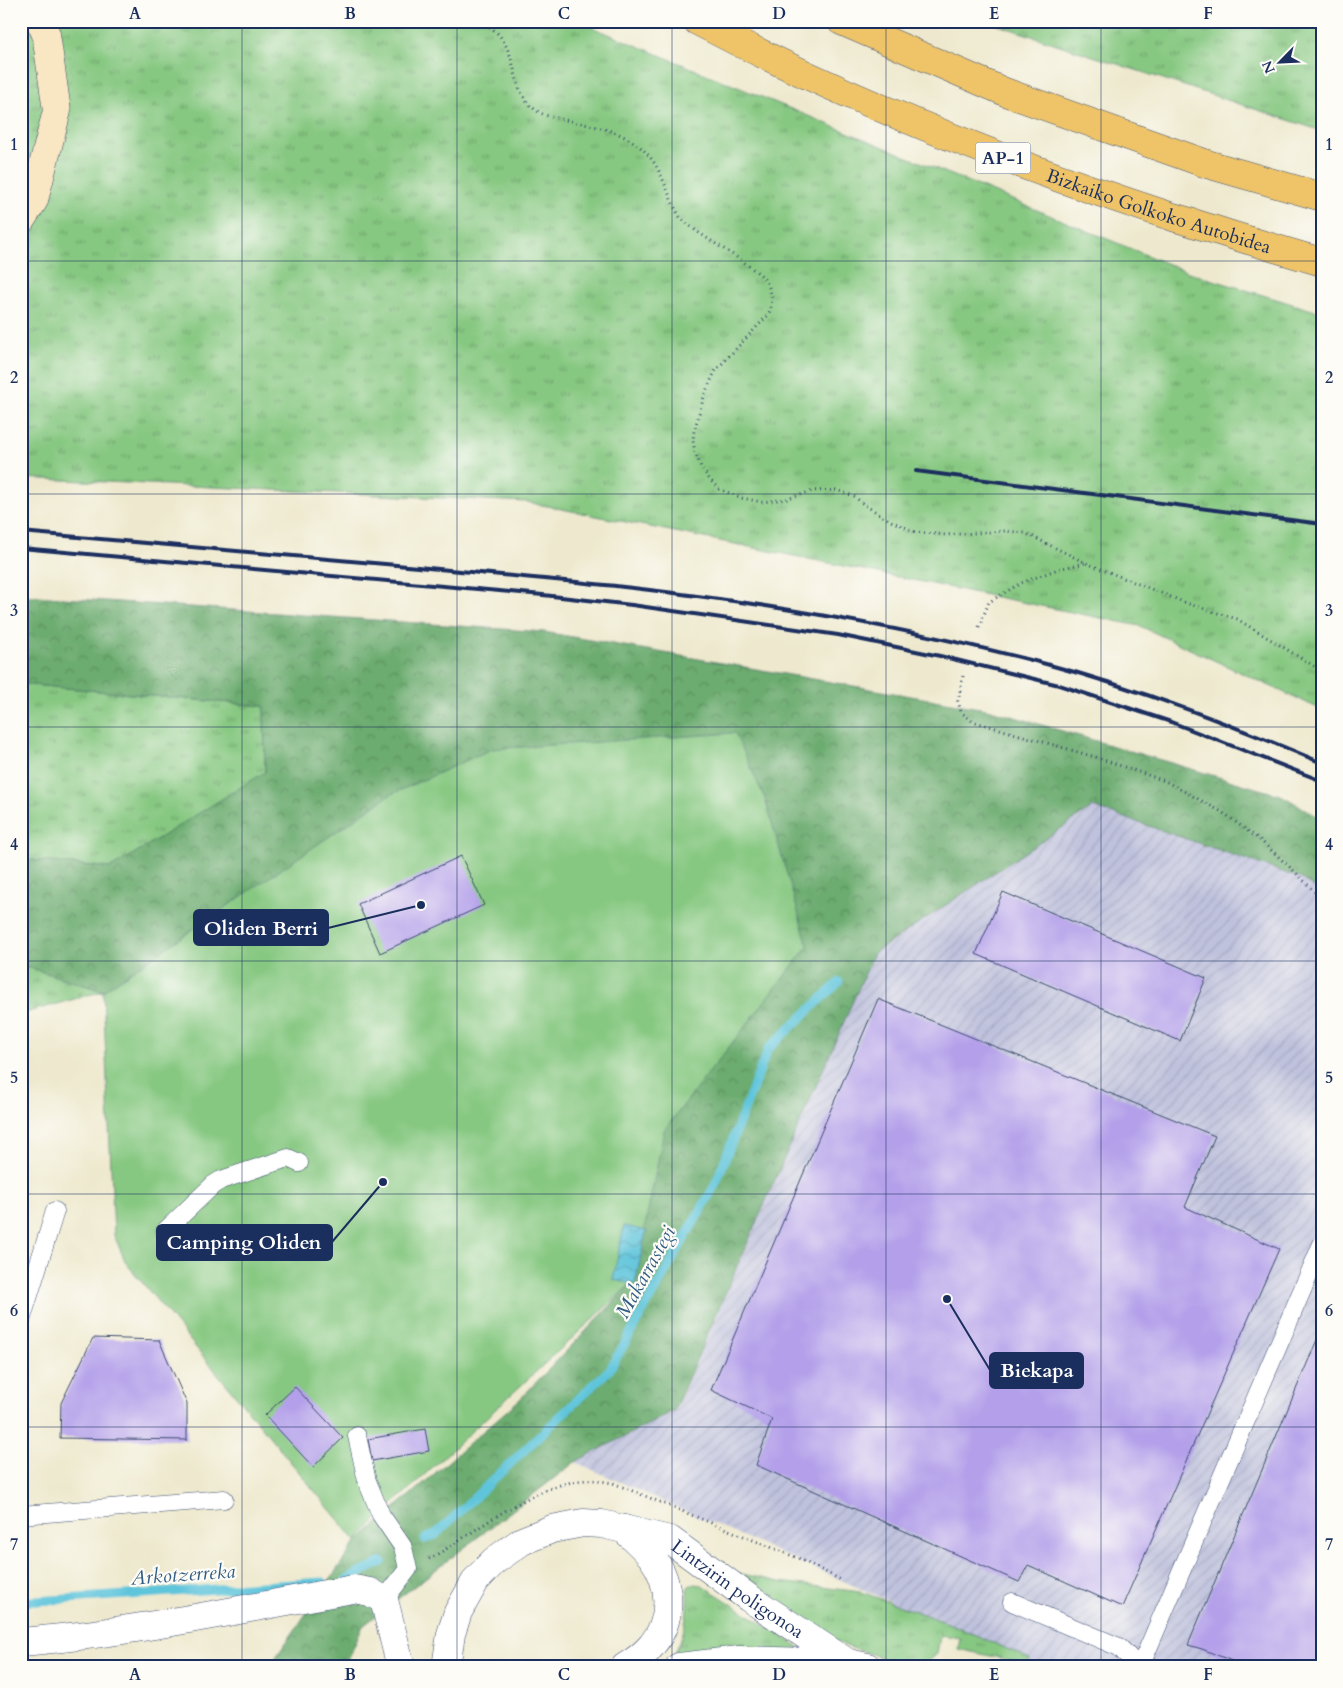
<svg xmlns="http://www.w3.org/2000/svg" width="1343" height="1688" viewBox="0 0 1343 1688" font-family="Cardo,serif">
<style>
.industrial{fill:url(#industrial-furrows)}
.grass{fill:url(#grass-tufts);stroke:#507c70}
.forest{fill:url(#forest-crowns);stroke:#446e66}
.park{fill:#86c881;stroke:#507c70}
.water{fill:url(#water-waves);stroke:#3c7a9c}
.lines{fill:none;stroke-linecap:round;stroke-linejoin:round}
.stream{stroke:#5ec5db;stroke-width:9}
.building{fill:#b4a0ea}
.lane-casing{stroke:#3b4b6f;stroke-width:19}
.street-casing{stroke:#3b4b6f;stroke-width:29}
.secondary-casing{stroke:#3b4b6f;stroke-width:29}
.highway-casing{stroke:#3b4b6f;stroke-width:29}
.path{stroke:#3b4b6f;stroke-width:3;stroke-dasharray:1 4;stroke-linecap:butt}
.lane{stroke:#fff;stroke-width:18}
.street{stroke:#fff;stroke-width:28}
.secondary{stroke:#f9e7c3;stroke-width:28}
.highway{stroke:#efc469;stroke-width:28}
.rail{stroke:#1b2f5e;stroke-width:4}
.grid{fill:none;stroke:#1b2f5e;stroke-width:1;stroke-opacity:0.55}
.labels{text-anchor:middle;stroke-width:4.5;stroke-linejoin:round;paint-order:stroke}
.shield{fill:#fdfcf7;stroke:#5f6c8c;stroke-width:1}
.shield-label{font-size:18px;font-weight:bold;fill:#1b2f5e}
.street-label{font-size:19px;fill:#1b2f5e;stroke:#fdfcf7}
.water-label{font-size:20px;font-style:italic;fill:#2f5c84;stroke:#fdfcf7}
.leader{fill:none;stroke:#1b2f5e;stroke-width:2}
.callout-dot{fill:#1b2f5e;stroke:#fdfcf7;stroke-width:2}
.callout{fill:#1b2f5e;stroke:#1b2f5e;stroke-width:2}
.callout-label{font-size:20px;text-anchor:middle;font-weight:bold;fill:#fff}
.neatline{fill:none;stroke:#1b2f5e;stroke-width:2}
.grid-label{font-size:16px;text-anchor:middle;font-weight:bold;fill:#1b2f5e}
</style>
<defs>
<pattern id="industrial-furrows" width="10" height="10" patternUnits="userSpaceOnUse" patternTransform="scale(1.25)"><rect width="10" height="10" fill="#c0c2dd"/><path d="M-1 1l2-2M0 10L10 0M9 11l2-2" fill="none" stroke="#a4a7c0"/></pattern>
<pattern id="grass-tufts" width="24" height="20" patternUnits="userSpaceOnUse" patternTransform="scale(1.25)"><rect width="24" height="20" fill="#86c881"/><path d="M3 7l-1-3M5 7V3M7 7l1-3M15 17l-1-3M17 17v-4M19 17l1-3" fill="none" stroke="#6da36d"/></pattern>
<pattern id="forest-crowns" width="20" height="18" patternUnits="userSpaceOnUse" patternTransform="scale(1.25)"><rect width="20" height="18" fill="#6cac6f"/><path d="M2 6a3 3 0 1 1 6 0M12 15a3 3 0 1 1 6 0" fill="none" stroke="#588c5e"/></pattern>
<pattern id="water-waves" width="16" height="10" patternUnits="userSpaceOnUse" patternTransform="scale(1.25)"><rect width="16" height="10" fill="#5ec5db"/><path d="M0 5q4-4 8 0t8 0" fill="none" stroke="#4da0b5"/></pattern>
</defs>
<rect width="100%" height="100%" fill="#fdfcf7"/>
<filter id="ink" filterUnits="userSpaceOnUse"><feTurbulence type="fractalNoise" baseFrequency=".02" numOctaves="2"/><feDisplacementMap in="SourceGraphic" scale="10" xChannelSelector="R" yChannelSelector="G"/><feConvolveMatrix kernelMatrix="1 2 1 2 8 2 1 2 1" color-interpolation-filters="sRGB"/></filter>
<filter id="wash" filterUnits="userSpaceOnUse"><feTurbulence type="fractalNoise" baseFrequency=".0096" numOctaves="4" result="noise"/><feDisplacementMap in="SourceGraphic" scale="20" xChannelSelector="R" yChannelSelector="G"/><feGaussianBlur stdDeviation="1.12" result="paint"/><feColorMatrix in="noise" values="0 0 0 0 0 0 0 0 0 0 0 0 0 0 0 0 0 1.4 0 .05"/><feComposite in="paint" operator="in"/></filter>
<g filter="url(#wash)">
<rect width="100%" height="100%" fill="#eee9ce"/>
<path class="industrial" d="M1093 807 1300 878 1322 892V1667H1041L843 1581 575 1462 675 1411 874 953Z"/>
<path class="grass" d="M21 21H577L1190 273 1322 313V710L1140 626 527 502 21 478V142L27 120 21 100Z
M986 21H1322V131Z
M21 684 264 706 265 773 111 868 21 859Z
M21 965 103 991 21 1014Z
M737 1573 780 1582 861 1592 948 1623 1030 1659 1028 1663H1023L958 1649 960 1638 940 1635 937 1654 922 1667 892 1661 846 1646 796 1623Z
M694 1584 702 1585 810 1654 672 1658C685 1634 688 1617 687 1590L689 1586Z"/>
<path class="forest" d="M21 595 544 632 991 710 1283 796 1322 819V892L1300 878 1093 807 874 953 674 1411 575 1462 363 1626 345 1667H269L356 1542 520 1399 634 1281 664 1130 808 946 765 799 734 733 492 749 390 795 103 991 21 965V859L111 868 265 772 264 706 21 684Z"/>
<path class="park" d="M735 733 765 799 808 946 664 1130 634 1281 381 1515 356 1541 126 1263 114 1235 103 991 390 795 492 749Z"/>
<path class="water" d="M624 1226 646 1231 635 1284 613 1280Z"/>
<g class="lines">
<path class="stream" d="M425 1539 435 1535 610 1369 715 1185 768 1049 839 982
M346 1580 382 1562
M21 1602 323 1582"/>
</g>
<g id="blocks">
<path class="building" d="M461 856 484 905 380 953 358 904Z
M1003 892 1206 978 1180 1041 976 954Z
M878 999 1215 1136 1185 1207 1279 1249 1122 1607 1028 1565 1019 1582 756 1465 772 1419 711 1390Z
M1322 1328V1667H1247L1202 1649 1188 1645Z
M93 1338 159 1340 187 1404V1440L60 1438 61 1403Z
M295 1387 343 1438 313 1467 265 1415Z
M425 1429 429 1451 372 1461 368 1439Z"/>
</g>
</g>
<g filter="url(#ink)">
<use href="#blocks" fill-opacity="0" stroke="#3b4b6f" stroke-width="1"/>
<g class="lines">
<defs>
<path id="lane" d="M165 1231 213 1185 221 1180 288 1158 299 1163
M21 1321 55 1211
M357 1436 367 1481 381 1515 403 1547 408 1569 384 1600
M21 1515 224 1499
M1012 1602 1119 1647 1139 1667
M1140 1667 1322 1244"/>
<g id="street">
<path d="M624 1529C633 1538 644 1547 652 1557 671 1583 674 1619 652 1645 645 1654 635 1661 625 1667"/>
<path d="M21 1642C133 1633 244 1608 354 1589L370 1592 384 1600 401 1667"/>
<path id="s1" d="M446 1667 451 1634 458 1612 476 1580 494 1561 522 1541 552 1529 583 1523 602 1524 670 1540 749 1598 848 1663"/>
<path d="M679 1667 739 1660 848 1663 867 1667"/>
</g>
<path id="secondary" d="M21 220 34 200 57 111 46 34 40 21"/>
<g id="highway">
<path id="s2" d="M697 21C849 101 1010 164 1173 217 1223 232 1272 248 1322 262"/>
<path d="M841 21 1005 92 1207 164 1322 197"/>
</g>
</defs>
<use href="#lane" class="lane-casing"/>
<use href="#street" class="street-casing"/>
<use href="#secondary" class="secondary-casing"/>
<use href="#highway" class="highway-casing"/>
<path class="path" d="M481 21C488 26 497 31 502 39 521 67 510 103 548 116 585 126 628 126 653 161 664 177 669 199 680 217 699 236 725 248 746 264 752 269 760 273 764 279 772 289 774 303 768 315L716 370 705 393 694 431 693 441 695 452 701 467 710 480 719 489 742 498 762 502 787 499 812 491 836 490 854 496 863 504 891 521 916 532 945 535 1005 531 1025 533 1086 563 1186 603 1237 619 1322 671
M979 627 989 602 1021 583 1058 569 1085 563
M963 676 958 701 961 712 972 721 1095 757 1165 781 1222 812 1260 840 1293 870 1314 891 1322 903
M429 1559C478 1532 529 1485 586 1480 595 1479 604 1482 613 1483L800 1559 843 1581"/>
<use href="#lane" class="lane"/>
<use href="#street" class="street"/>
<use href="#secondary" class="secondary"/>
<use href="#highway" class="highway"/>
<path class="rail" d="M916 471 1322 524
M21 532C168 545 314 557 460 571 517 577 575 581 633 588 772 604 910 628 1046 664 1140 689 1232 725 1322 763
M21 548 543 595 632 605 838 635 940 656 1059 685 1171 722 1322 781"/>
</g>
</g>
<path class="grid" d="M242 21V1667M457 21V1667M672 21V1667M886 21V1667M1101 21V1667M21 261H1322M21 494H1322M21 727H1322M21 961H1322M21 1194H1322M21 1427H1322"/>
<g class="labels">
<rect class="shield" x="975.5" y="142.5" width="55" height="31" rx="4"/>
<g class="shield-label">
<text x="1003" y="164">AP-1</text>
</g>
<g class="street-label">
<text dy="7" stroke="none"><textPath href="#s2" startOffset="500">Bizkaiko Golkoko Autobidea</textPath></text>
<text dy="7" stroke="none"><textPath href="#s1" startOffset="390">Lintzirin poligonoa</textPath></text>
</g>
<g class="water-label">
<text transform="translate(645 1272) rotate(-61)" y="7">Makarrastegi</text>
<text transform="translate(183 1574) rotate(-4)" y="7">Arkotzerreka</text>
</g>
</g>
<path class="leader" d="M421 905L328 928M383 1182L332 1242M947 1299L990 1370"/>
<g class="callout-dot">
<circle cx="421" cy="905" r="5"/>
<circle cx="383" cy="1182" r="5"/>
<circle cx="947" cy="1299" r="5"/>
</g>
<g class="callout">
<rect x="194" y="910" width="134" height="35" rx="5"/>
<rect x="157" y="1225" width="175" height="35" rx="5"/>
<rect x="990" y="1353" width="93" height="35" rx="5"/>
</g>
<g class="callout-label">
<text x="261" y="935">Oliden Berri</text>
<text x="244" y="1249">Camping Oliden</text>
<text x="1037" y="1377">Biekapa</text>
</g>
<rect width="1343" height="1688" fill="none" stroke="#fdfcf7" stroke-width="55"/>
<g transform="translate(1280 62) rotate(246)" stroke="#fdfcf7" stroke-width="4" paint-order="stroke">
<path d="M0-4L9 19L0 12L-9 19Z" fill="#1b2f5e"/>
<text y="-8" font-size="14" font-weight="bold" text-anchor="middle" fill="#1b2f5e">N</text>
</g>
<rect x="28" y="28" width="1288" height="1632" class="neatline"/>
<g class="grid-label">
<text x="135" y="19">A</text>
<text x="350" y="19">B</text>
<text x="564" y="19">C</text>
<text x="779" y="19">D</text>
<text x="994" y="19">E</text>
<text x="1208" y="19">F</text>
<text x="14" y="150">1</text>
<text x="1329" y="150">1</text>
<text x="14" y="383">2</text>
<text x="1329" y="383">2</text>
<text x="14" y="616">3</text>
<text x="1329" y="616">3</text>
<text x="14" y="850">4</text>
<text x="1329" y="850">4</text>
<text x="14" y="1083">5</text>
<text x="1329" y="1083">5</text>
<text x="14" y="1316">6</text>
<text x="1329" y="1316">6</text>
<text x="14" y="1550">7</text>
<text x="1329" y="1550">7</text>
<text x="135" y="1680">A</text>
<text x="350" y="1680">B</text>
<text x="564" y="1680">C</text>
<text x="779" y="1680">D</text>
<text x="994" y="1680">E</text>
<text x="1208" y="1680">F</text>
</g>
</svg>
